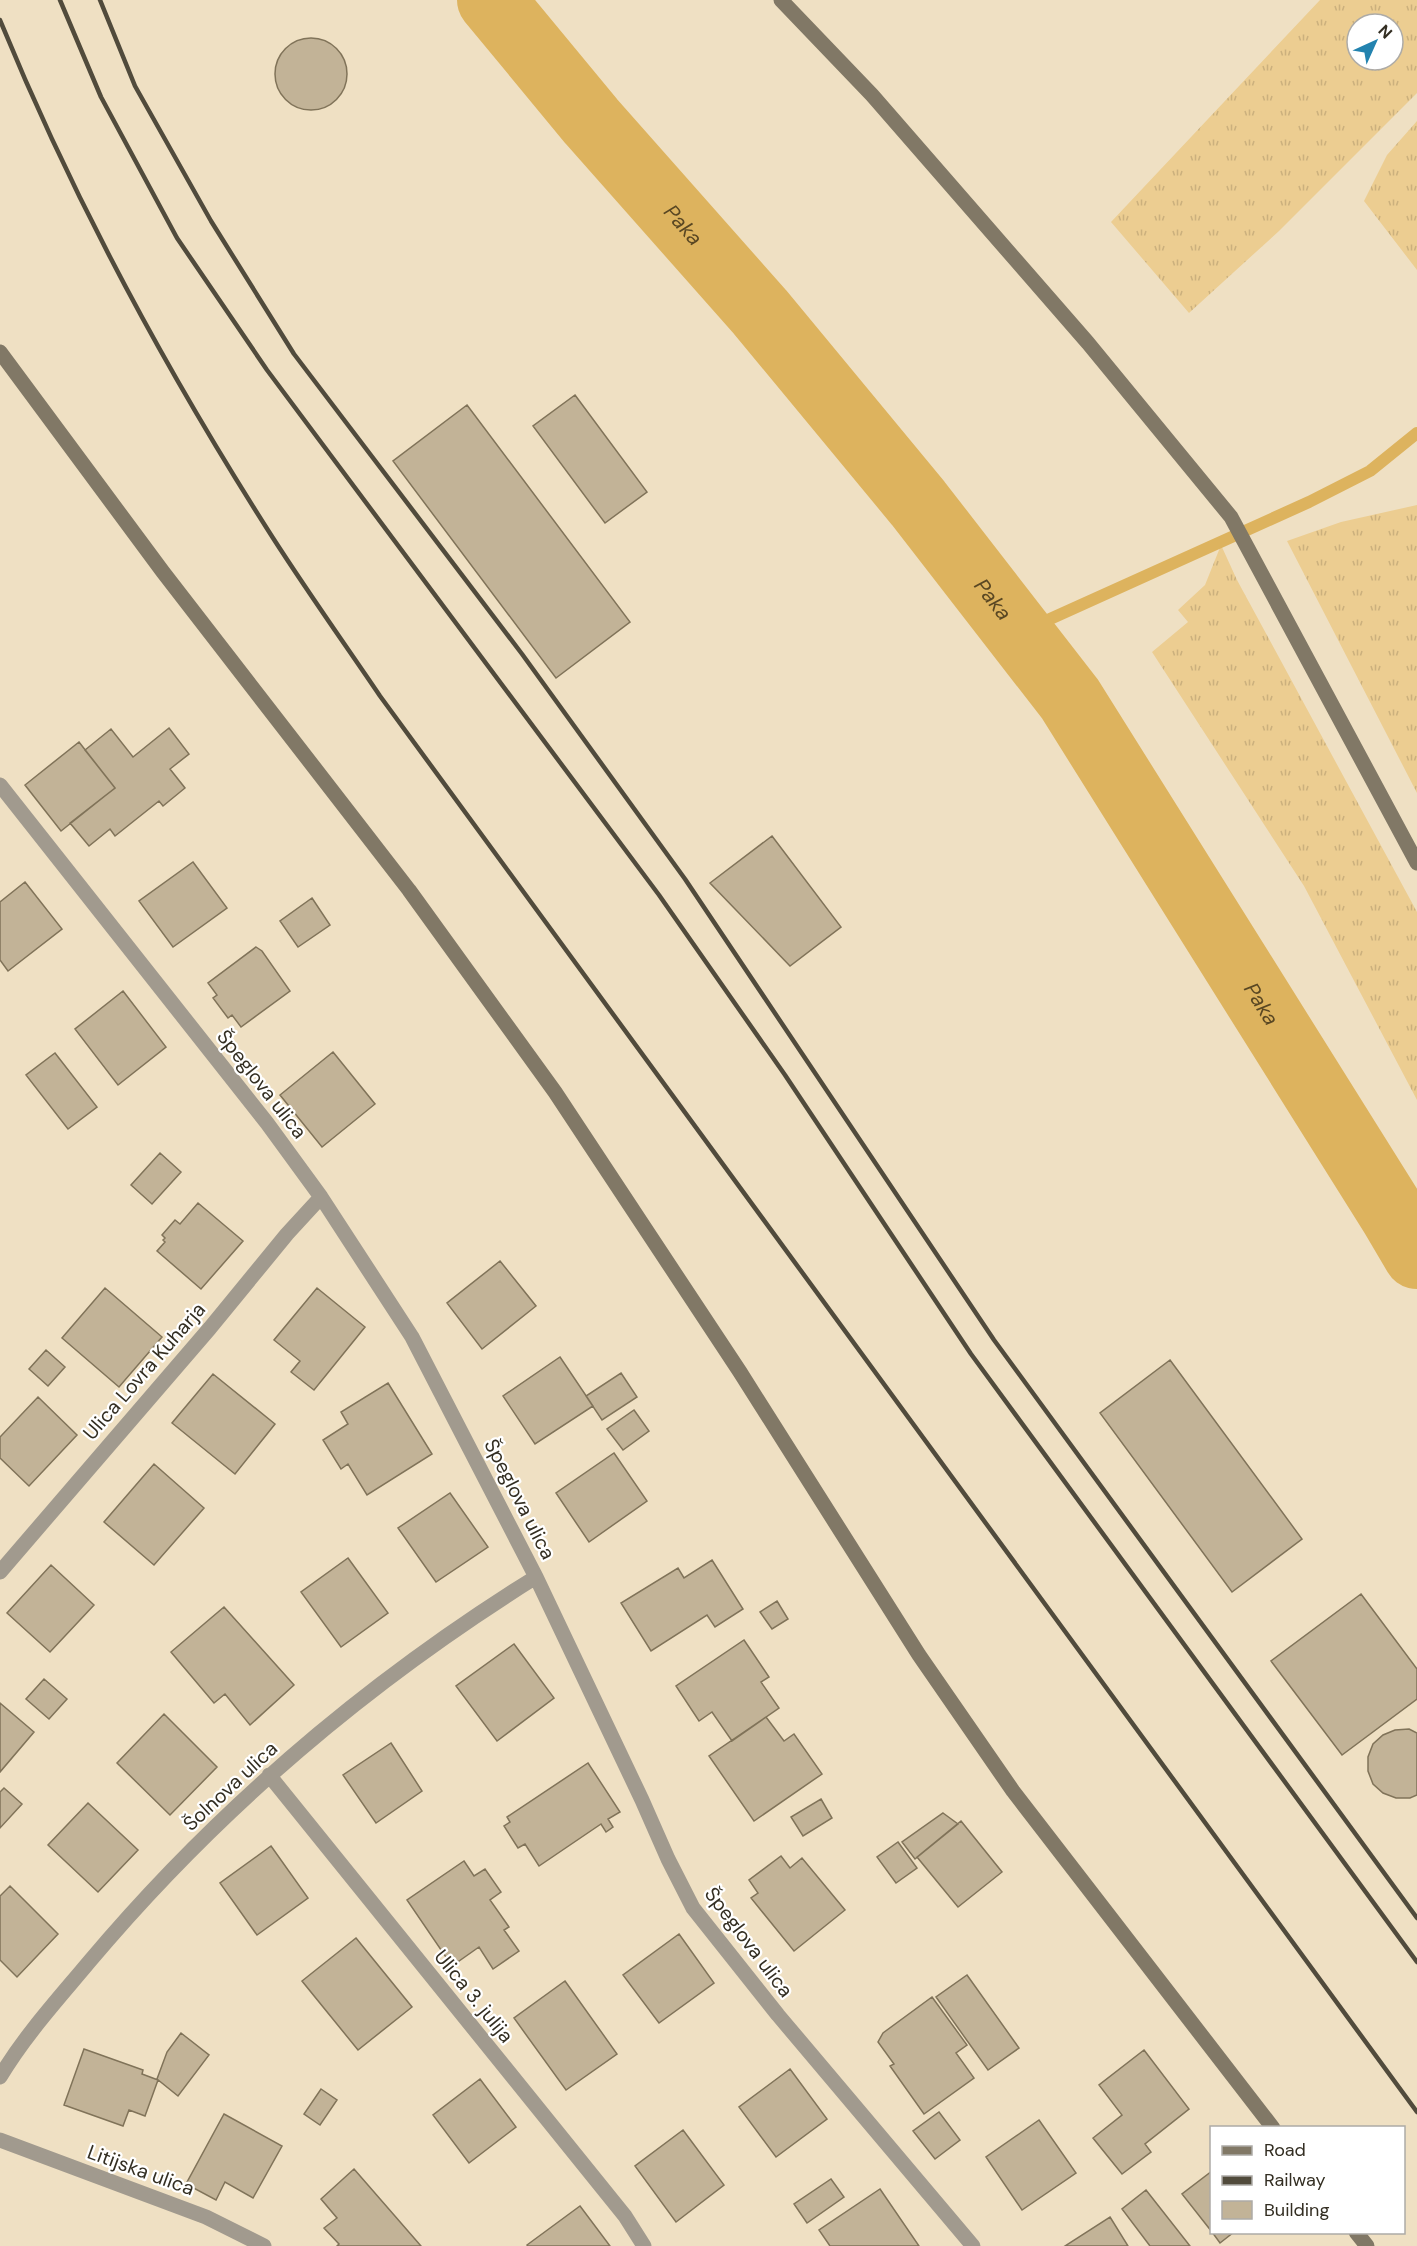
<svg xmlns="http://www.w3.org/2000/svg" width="1417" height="2246" viewBox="0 0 1417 2246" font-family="'DM Sans',sans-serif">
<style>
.grass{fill:url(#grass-tufts);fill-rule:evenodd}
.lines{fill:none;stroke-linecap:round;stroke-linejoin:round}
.stream{stroke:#ddb35e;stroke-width:12}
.river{stroke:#ddb35e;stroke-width:68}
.building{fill:#c2b397;stroke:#807359;stroke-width:1.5}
.street{stroke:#a19a8e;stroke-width:15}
.secondary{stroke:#817866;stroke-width:15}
.rail{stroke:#514b3c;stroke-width:4.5}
.labels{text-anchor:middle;stroke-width:4.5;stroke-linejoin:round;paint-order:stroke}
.street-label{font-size:20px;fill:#332e22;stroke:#fff}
.water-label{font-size:21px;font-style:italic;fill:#594723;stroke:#fff}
</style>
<defs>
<pattern id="grass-tufts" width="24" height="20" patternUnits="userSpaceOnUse" patternTransform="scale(1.5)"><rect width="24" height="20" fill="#eccd91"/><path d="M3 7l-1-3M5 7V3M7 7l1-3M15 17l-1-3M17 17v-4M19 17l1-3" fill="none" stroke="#cbb07d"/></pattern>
</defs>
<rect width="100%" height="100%" fill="#efe0c3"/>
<path class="grass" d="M1320 0H1417V93L1279 231 1189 313 1111 222ZM1357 24H1393V60H1357Z
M1417 121V270L1364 201 1387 155Z
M1417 505V793L1287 541 1341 522Z
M1221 545 1237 580 1417 912V1100L1304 886 1152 652 1188 622 1178 610 1205 585Z"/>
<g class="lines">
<path class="stream" d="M1019 633 1309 502 1370 471 1417 433"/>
<path class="river" id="s1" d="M491 0 591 121 760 312 918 503 1070 699 1394 1216 1417 1255"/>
</g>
<path class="building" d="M275 74a36 36 0 1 1 72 0a36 36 0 1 1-72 0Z
M575 395 647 492 605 523 533 426Z
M467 405 630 622 556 678 393 461Z
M169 728 189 754 170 769 185 788 163 806 159 801 115 836 110 829 89 846 70 823 115 788 85 750 111 729 133 757Z
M79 742 115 788 61 831 25 785Z
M772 836 841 927 790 966 710 883Z
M193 862 227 908 173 947 139 901Z
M25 882 62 929 8 971 0 960V902Z
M312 898 330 925 298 947 280 921Z
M256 947 262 951 290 991 241 1027 232 1015 228 1018 213 998 217 995 208 983Z
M123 991 166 1047 118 1085 75 1029Z
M333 1052 375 1104 322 1147 280 1095Z
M55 1053 97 1107 68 1129 26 1075Z
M160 1153 181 1172 152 1204 131 1185Z
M198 1203 243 1241 201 1289 157 1251 165 1242 163 1240 165 1238 162 1235 175 1220 180 1224Z
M500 1261 536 1306 482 1349 447 1303Z
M105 1288 162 1337 119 1387 62 1338Z
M317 1288 365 1327 314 1390 291 1372 300 1361 274 1340Z
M46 1350 65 1367 48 1386 29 1369Z
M560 1357 593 1406 535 1444 503 1396Z
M1170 1360 1302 1539 1232 1592 1100 1413Z
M621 1373 637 1397 602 1420 586 1396Z
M213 1374 275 1424 235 1474 172 1423Z
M388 1383 432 1454 367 1495 348 1464 341 1469 323 1440 348 1424 341 1412Z
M38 1397 77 1435 29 1486 0 1458V1437Z
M634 1410 649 1431 623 1450 607 1429Z
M614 1453 647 1501 589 1542 556 1493Z
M154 1464 204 1508 154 1565 104 1522Z
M450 1493 488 1547 436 1582 398 1528Z
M348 1558 388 1613 341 1647 301 1592Z
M712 1560 743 1609 715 1627 707 1615 651 1651 621 1603 678 1568 684 1578Z
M51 1565 94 1605 50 1652 7 1613Z
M1361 1594 1417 1669V1699L1342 1755 1271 1661Z
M777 1601 788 1619 772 1629 760 1612Z
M224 1607 294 1685 250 1725 225 1694 214 1703 171 1652Z
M744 1640 769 1677 761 1682 779 1708 732 1741 712 1712 699 1721 676 1686Z
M514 1644 554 1698 497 1741 456 1686Z
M44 1679 67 1699 49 1719 26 1699Z
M0 1703 34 1732 0 1772Z
M164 1714 217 1767 170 1815 117 1763Z
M766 1717 784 1741 794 1734 822 1774 754 1821 709 1756Z
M1409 1729 1417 1733V1795L1410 1798H1396L1383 1793 1373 1784 1368 1771V1757L1373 1744 1383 1735 1395 1730Z
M391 1743 422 1791 376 1823 343 1775Z
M588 1763 620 1812 608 1819 613 1827 606 1832 601 1824 539 1866 525 1844 518 1848 504 1826 510 1822 507 1817Z
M4 1788 22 1804 0 1828V1792Z
M821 1799 832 1818 803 1836 791 1817Z
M88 1803 138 1850 98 1892 48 1845Z
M943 1813 958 1824 915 1859 902 1842Z
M961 1821 1002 1872 958 1907 917 1857Z
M898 1842 917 1868 896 1883 877 1857Z
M271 1846 308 1898 257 1935 220 1883Z
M781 1856 790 1868 802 1858 845 1910 794 1951 751 1898 758 1893 749 1880Z
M464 1861 474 1876 485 1869 501 1892 490 1900 509 1927 504 1930 519 1951 493 1969 479 1947 452 1966 407 1900Z
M10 1886 58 1934 17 1977 0 1960V1896Z
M679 1934 714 1983 659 2023 623 1975Z
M356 1938 412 2007 358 2050 302 1981Z
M967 1975 1019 2048 988 2070 936 1997Z
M565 1981 617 2054 566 2090 514 2018Z
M932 1997 967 2045 956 2053 974 2078 924 2114 890 2066 894 2064 878 2042 883 2033Z
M181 2033 209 2055 178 2096 157 2079 167 2052Z
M84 2049 143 2070 142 2074 158 2080 145 2116 129 2110 123 2126 64 2105Z
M1144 2050 1189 2109 1145 2144 1151 2152 1122 2174 1093 2138 1122 2115 1099 2085Z
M790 2069 827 2119 776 2157 739 2107Z
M480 2079 516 2127 469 2163 433 2115Z
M321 2089 337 2100 320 2125 304 2114Z
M939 2112 960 2140 935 2159 913 2131Z
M224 2114 282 2146 253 2198 225 2182 216 2200 186 2184Z
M1039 2120 1076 2173 1022 2210 986 2157Z
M683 2130 724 2185 676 2222 635 2166Z
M354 2169 421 2246H337L339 2244 324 2228 337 2218 321 2199Z
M1212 2171V2232L1182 2194Z
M831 2179 844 2197 807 2223 794 2204Z
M880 2189 919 2246H830L819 2230Z
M1146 2190 1190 2246H1150L1122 2209Z
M580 2206 610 2246H528L527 2245Z
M1110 2217 1128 2246H1065Z
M1212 2232H1234L1220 2243Z"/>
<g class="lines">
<path class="street" d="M0 785 267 1123 321 1197 412 1337 536 1577 642 1800 668 1859 693 1908 778 2015 973 2246
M0 1572 210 1328 287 1234 321 1197
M269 1775 625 2216 644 2246
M0 2077C25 2035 59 1998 89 1962 216 1811 369 1681 536 1577
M0 2140 206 2217 264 2246"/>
<path class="secondary" d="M781 0 872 95 1088 343 1231 517 1417 863
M0 352 163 572 409 890 555 1092 740 1372 919 1655 1013 1791 1273 2128
M1356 2232 1367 2246"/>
<path class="rail" d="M60 0 101 97 177 238 267 370 659 895 785 1075 971 1354 1417 1962
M100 0 135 86 211 221 294 354 522 654 685 879 994 1340 1417 1918
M0 20C74 201 168 374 273 538 307 591 344 643 380 696L1417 2112"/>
</g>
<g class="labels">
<g class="street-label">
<text transform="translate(262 1084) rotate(52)" y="7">Špeglova ulica</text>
<text transform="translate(144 1371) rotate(-49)" y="7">Ulica Lovra Kuharja</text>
<text transform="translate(520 1499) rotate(63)" y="7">Špeglova ulica</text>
<text transform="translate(230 1786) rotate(-43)" y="7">Šolnova ulica</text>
<text transform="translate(749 1942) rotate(53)" y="7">Špeglova ulica</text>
<text transform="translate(474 1996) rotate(51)" y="7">Ulica 3. julija</text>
<text transform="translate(141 2170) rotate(20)" y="7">Litijska ulica</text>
</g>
<g class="water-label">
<text dy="7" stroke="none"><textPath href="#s1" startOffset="296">Paka</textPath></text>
<text dy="7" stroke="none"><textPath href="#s1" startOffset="782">Paka</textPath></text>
<text dy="7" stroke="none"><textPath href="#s1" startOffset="1268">Paka</textPath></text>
</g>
</g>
<rect x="1210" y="2126" width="195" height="108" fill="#ffffff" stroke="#adaba7" stroke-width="1.5"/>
<rect x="1222" y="2146" width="30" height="9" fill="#817866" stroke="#adaba7" stroke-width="1.5"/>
<text x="1264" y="2156" font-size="18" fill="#332e22">Road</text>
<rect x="1222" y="2176" width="30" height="9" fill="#514b3c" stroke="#adaba7" stroke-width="1.5"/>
<text x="1264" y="2186" font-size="18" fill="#332e22">Railway</text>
<rect x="1222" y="2201" width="30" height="18" fill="#c2b397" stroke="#adaba7" stroke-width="1.5"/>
<text x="1264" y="2216" font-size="18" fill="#332e22">Building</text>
<g transform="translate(1375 42) rotate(45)"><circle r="28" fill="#ffffff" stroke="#adaba7" stroke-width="1.5"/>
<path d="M0-4.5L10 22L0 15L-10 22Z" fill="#2383af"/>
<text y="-9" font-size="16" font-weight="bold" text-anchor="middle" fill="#332e22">N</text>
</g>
</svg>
